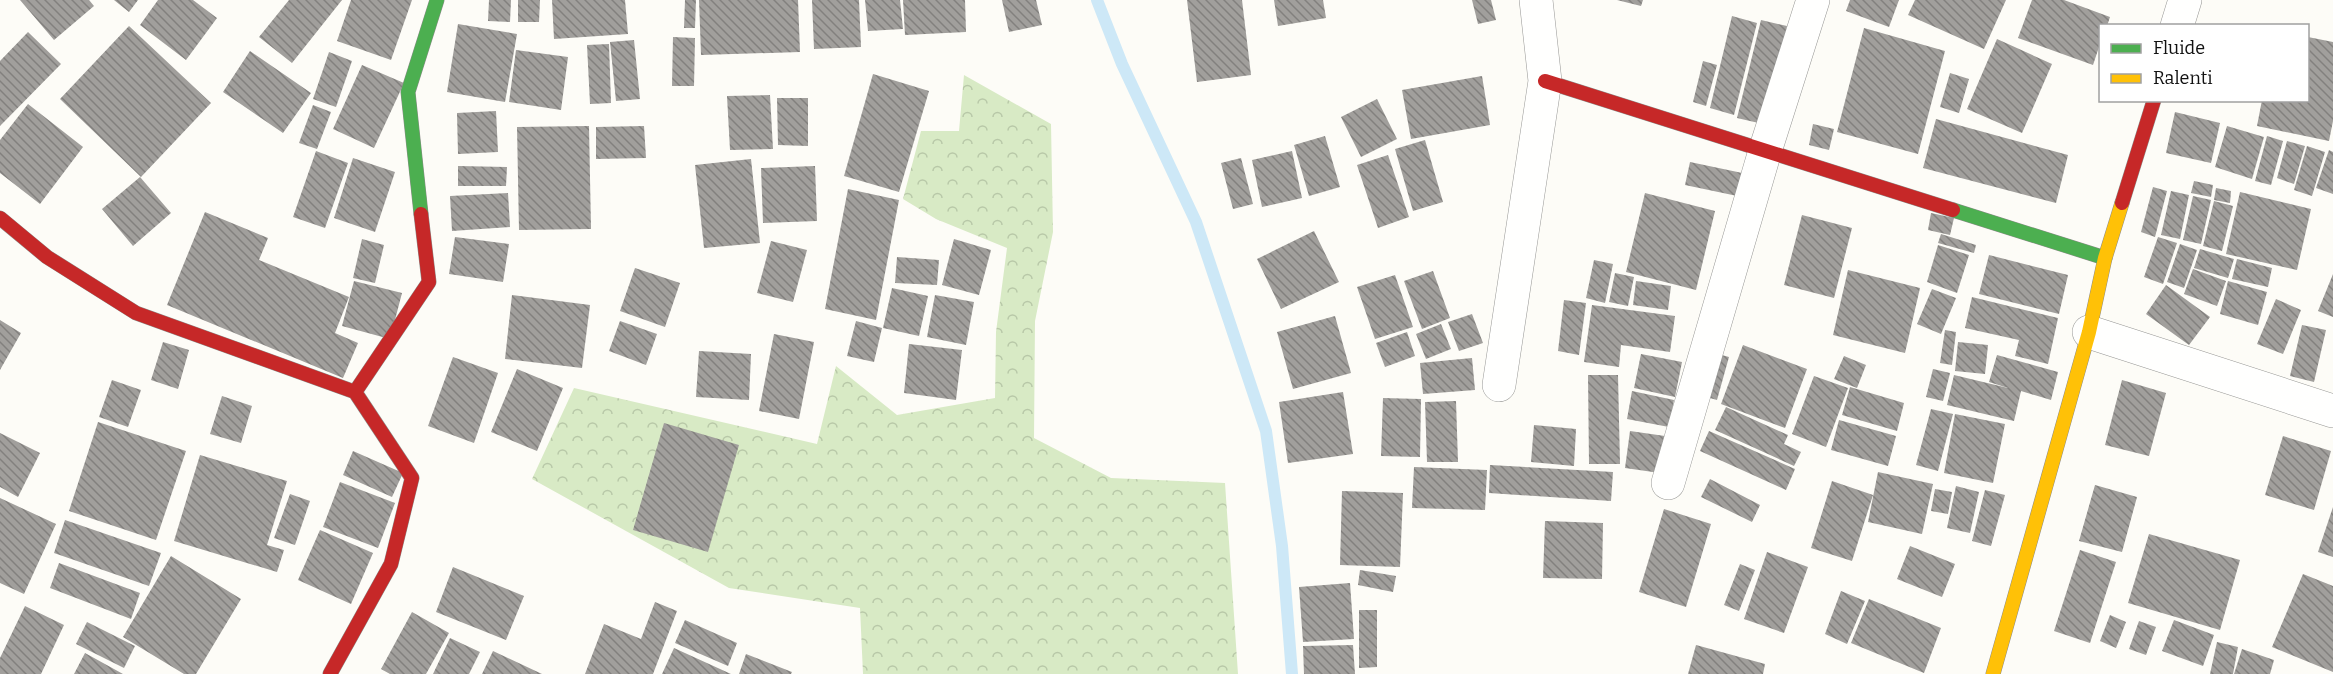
<svg xmlns="http://www.w3.org/2000/svg" width="2333" height="674" viewBox="0 0 2333 674" font-family="Bitter,serif">
<style>
.forest{fill:url(#forest-crowns)}
.lines{fill:none;stroke-linecap:round;stroke-linejoin:round}
.stream{stroke:#cde8f7;stroke-width:12}
.building{fill:url(#building-back-hatch)}
.street-casing{stroke:#979795;stroke-width:34}
.fast-casing{stroke:#8e8d8b;stroke-width:15}
.slow-casing{stroke:#8e8d8b;stroke-width:15}
.jam-casing{stroke:#8e8d8b;stroke-width:15}
.street{stroke:#fffffe;stroke-width:33}
.fast{stroke:#4caf50;stroke-width:14}
.slow{stroke:#ffc107;stroke-width:14}
.jam{stroke:#c62828;stroke-width:14}
</style>
<defs>
<pattern id="forest-crowns" width="20" height="18" patternUnits="userSpaceOnUse" patternTransform="scale(1.5)"><rect width="20" height="18" fill="#d8eac5"/><path d="M2 6a3 3 0 1 1 6 0M12 15a3 3 0 1 1 6 0" fill="none" stroke="#b8c8a8"/></pattern>
<pattern id="building-back-hatch" width="6" height="6" patternUnits="userSpaceOnUse" patternTransform="scale(1.5)"><rect width="6" height="6" fill="#a19f9c"/><path d="M-1 5l2 2M0 0l6 6M5-1l2 2" fill="none" stroke="#82807e"/></pattern>
</defs>
<rect width="100%" height="100%" fill="#fdfcf7"/>
<path class="forest" d="M964 75 1051 124 1053 232 1035 321 1034 438 1111 478 1225 483 1238 674H863L860 608 729 588 532 479 574 388 817 444 836 366 897 415 995 398 996 332 1007 248 936 219 903 199 921 131H959Z"/>
<g class="lines">
<path class="stream" d="M1097 0 1122 64 1196 222 1266 431 1282 546 1292 674"/>
</g>
<path class="building" d="M20 0H89L94 6 54 40Z
M114 0H138L129 12Z
M158 0H193L217 18 186 60 140 25Z
M289 0H342L292 63 259 37Z
M351 0H412L391 60 337 41Z
M489 0H511L510 22 488 21Z
M518 0H540L539 22H518Z
M552 0H625L628 34 554 39Z
M685 0H696L695 28H684Z
M699 0H798L800 52 701 55Z
M812 0H859L861 47 814 49Z
M865 0H900L903 29 868 31Z
M903 0H965L966 32 905 35Z
M1002 0H1036L1042 25 1009 32Z
M1187 0H1242L1251 75 1197 82Z
M1274 0H1323L1326 18 1278 26Z
M1472 0H1491L1496 20 1478 24Z
M1617 0H1643L1641 6Z
M1850 0H1899L1889 27 1846 11Z
M1915 0H2006L1984 49 1908 15Z
M2032 0H2064L2110 17 2107 26H2100V44L2093 65 2018 38Z
M1732 16 1757 23 1734 115 1710 108Z
M1761 20 1787 26 1763 124 1737 118Z
M458 24 517 34 505 102 447 92Z
M129 26 211 103 141 177 60 99Z
M1864 28 1945 51 1918 154 1837 132Z
M28 32 61 64 0 126V61Z
M673 37 695 38 694 86H672Z
M2308 37 2333 42V121L2329 141 2257 126 2262 100H2308Z
M1997 39 2052 64 2022 133 1967 109Z
M634 40 640 99 616 101 610 42Z
M609 44 611 103 590 104 587 45Z
M516 50 568 57 561 110 509 102Z
M250 51 311 93 283 133 223 92Z
M329 52 352 61 336 107 313 99Z
M1703 61 1717 65 1706 106 1693 102Z
M362 65 404 83 374 148 333 129Z
M1950 73 1969 79 1959 113 1940 107Z
M873 74 929 91 899 192 844 176Z
M1482 76 1490 125 1411 139 1402 90Z
M770 95 773 149 730 150 727 96Z
M777 98H808V146L778 145Z
M1377 99 1397 139 1361 157 1341 117Z
M28 104 83 147 40 204 0 173V140Z
M313 105 331 112 317 149 299 143Z
M496 111 498 152 458 154 457 113Z
M2175 112 2220 123 2211 163 2166 153Z
M1936 119 2068 155 2056 203 1923 168Z
M1813 124 1834 129 1829 150 1809 145Z
M589 126 591 229 519 230 517 127Z
M644 126 646 158 596 159V127Z
M2227 126 2264 137 2252 179 2215 167Z
M1325 136 1340 187 1309 196 1294 145Z
M2267 136 2283 141 2271 185 2255 181Z
M1425 140 1443 202 1413 211 1395 149Z
M2287 141 2305 146 2294 184 2277 178Z
M2307 146 2325 152 2312 196 2294 190Z
M2329 150 2333 152V194L2316 188Z
M316 151 348 163 325 228 293 217Z
M1292 151 1302 198 1262 207 1252 160Z
M1388 155 1409 217 1378 228 1357 165Z
M353 158 395 172 375 232 334 218Z
M1241 158 1253 204 1233 209 1221 163Z
M751 159 760 243 704 248 695 165Z
M1690 162 1747 174 1742 197 1685 185Z
M458 166 507 167 506 186H458Z
M815 166 817 221 763 223 761 168Z
M140 177 171 213 133 246 102 209Z
M2194 181 2213 185 2211 197 2191 193Z
M2153 187 2167 191 2155 237 2141 232Z
M2216 188 2231 191 2230 203 2214 200Z
M848 189 899 200 876 320 825 309Z
M2171 191 2189 195 2180 239 2161 235Z
M2240 192 2311 209 2297 270 2226 254Z
M508 193 510 227 452 231 450 196Z
M1645 193 1715 211 1696 290 1626 272Z
M2193 196 2211 200 2201 244 2183 240Z
M2214 201 2233 206 2222 251 2203 246Z
M205 212 268 238 259 260 349 297 335 333 358 343 343 378 167 305Z
M1931 213 1954 218 1950 235 1928 230Z
M1802 215 1852 228 1834 298 1784 285Z
M1314 231 1339 282 1281 309 1257 259Z
M1941 234 1976 245 1974 253 1938 243Z
M455 237 509 244 503 282 449 274Z
M2158 237 2177 243 2163 284 2144 277Z
M362 239 384 245 375 283 353 278Z
M954 239 991 250 979 295 942 285Z
M771 241 807 250 793 302 757 293Z
M2180 244 2197 250 2184 288 2167 282Z
M1938 245 1969 255 1957 293 1927 282Z
M2200 249 2234 259 2228 278 2194 268Z
M1989 255 2068 275 2059 314 1979 294Z
M897 257 939 260 937 285 895 283Z
M2237 259 2272 268 2268 287 2232 279Z
M1594 260 1613 264 1605 303 1586 298Z
M635 268 680 283 665 327 620 311Z
M2193 269 2226 281 2217 306 2184 294Z
M1848 270 1920 288 1905 353 1833 335Z
M1433 271 1450 318 1422 329 1404 281Z
M1615 273 1634 277 1628 306 1609 302Z
M2333 274V317L2318 311Z
M1395 275 1413 327 1375 339 1357 287Z
M354 281 402 293 390 339 342 326Z
M1636 281 1671 286 1668 310 1633 305Z
M2228 281 2267 292 2258 325 2220 314Z
M2166 285 2210 317 2189 345 2146 314Z
M892 288 928 296 919 336 883 328Z
M1932 289 1956 298 1941 334 1917 324Z
M512 295 590 305 582 368 505 359Z
M935 295 974 302 966 345 927 337Z
M1972 297 2058 318 2048 364 2015 356 2019 340 1965 328Z
M2276 299 2301 310 2283 354 2257 344Z
M1564 300 1586 303 1579 355 1558 351Z
M1592 305 1675 316 1670 352 1621 345 1619 367 1584 362Z
M1472 314 1483 343 1459 351 1448 322Z
M1335 316 1351 373 1293 389 1277 332Z
M0 320 21 333 0 370Z
M620 321 657 334 646 365 609 351Z
M856 321 882 328 874 362 847 356Z
M1441 324 1451 349 1426 359 1416 334Z
M2302 325 2326 330 2314 382 2290 376Z
M1945 330 1956 332 1952 365 1940 363Z
M1407 332 1415 356 1385 367 1376 343Z
M774 334 814 342 799 419 759 411Z
M163 342 189 350 178 389 151 380Z
M1958 342 1988 345 1985 374 1955 371Z
M909 344 962 350 956 400 904 393Z
M1743 345 1807 369 1785 428 1721 404Z
M699 351 751 354 749 400 696 397Z
M1711 352 1729 357 1717 400 1699 395Z
M1641 354 1682 362 1675 397 1634 388Z
M1997 355 2058 372 2051 400 2021 391 2014 421 1947 405 1954 375 2008 388 1989 382Z
M1844 356 1866 365 1857 388 1834 379Z
M453 357 498 373 474 443 428 426Z
M1472 358 1475 390 1423 394 1420 363Z
M517 369 563 388 537 451 491 432Z
M1933 369 1950 373 1943 401 1926 397Z
M1588 375H1618L1620 464H1589Z
M1814 376 1848 388 1826 447 1792 434Z
M112 380 141 390 128 427 99 417Z
M2122 380 2166 393 2149 456 2105 445Z
M1850 387 1904 403 1897 431 1842 415Z
M1632 391 1674 400 1669 427 1627 419Z
M1343 392 1353 454 1288 463 1279 402Z
M222 396 252 406 241 443 210 434Z
M1383 398 1421 399 1420 457 1381 456Z
M1456 401 1458 462H1427L1425 402Z
M1726 407 1788 435 1784 444 1801 452 1794 466 1715 430Z
M1931 409 1953 414 1938 471 1916 465Z
M1955 414 2005 424 1993 483 1944 473Z
M1839 420 1896 436 1888 466 1831 450Z
M98 422 186 451 156 540 69 511Z
M664 423 739 445 708 552 633 530Z
M1534 425 1576 429 1574 466 1531 462Z
M1630 431 1665 436 1660 473 1625 468Z
M1709 431 1795 469 1786 490 1700 451Z
M0 433 40 453 18 497 0 487Z
M2283 436 2331 451 2314 510 2265 495Z
M353 451 403 473 392 497 343 475Z
M200 455 287 481 267 545 284 550 277 572 174 541Z
M1490 465 1613 472 1611 501 1489 493Z
M1414 467 1487 470 1485 510 1412 508Z
M1878 472 1933 484 1922 534 1868 522Z
M1710 479 1760 505 1752 522 1701 497Z
M1832 481 1873 495 1852 561 1811 548Z
M340 482 395 503 378 548 323 527Z
M2095 485 2137 497 2122 552 2079 541Z
M1956 486 1979 492 1970 533 1947 528Z
M1935 489 1952 492 1948 514 1931 511Z
M1985 490 2005 495 1991 546 1972 541Z
M1342 491 1403 493 1400 567 1340 565Z
M290 494 310 501 295 545 274 538Z
M0 498 56 524 24 594 0 583Z
M2333 507V557L2318 552Z
M1664 509 1711 524 1686 607 1639 592Z
M65 520 161 553 149 586 54 553Z
M1545 521 1603 523 1602 579 1543 578Z
M320 530 373 553 351 604 298 580Z
M2149 534 2240 560 2220 630 2128 603Z
M1910 546 1955 564 1942 597 1897 579Z
M2080 550 2116 562 2090 643 2054 631Z
M1767 552 1808 567 1784 633 1744 619Z
M171 556 241 599 196 674H184L123 637Z
M59 563 140 593 131 619 50 588Z
M1740 564 1755 570 1739 611 1724 605Z
M453 567 524 596 506 640 436 612Z
M1360 570 1396 576 1393 592 1358 585Z
M2303 574 2333 586V672L2272 647Z
M1350 583 1354 639 1303 642 1299 587Z
M1841 591 1865 601 1847 644 1825 634Z
M1869 599 1941 628 1924 673 1851 643Z
M655 602 677 611 653 674H585L604 624 641 639Z
M25 606 64 625 41 674H0V658Z
M1359 610H1377V667L1359 668Z
M412 612 449 633 426 674H390L381 669Z
M2110 615 2126 622 2116 648 2100 641Z
M685 620 737 643 728 666 675 643Z
M2174 620 2214 635 2203 666 2162 651Z
M2139 621 2156 627 2146 655 2129 649Z
M87 622 135 646 124 668 76 644Z
M450 638 480 652 469 674H433Z
M2217 642 2238 647 2233 674H2210Z
M1353 645 1355 674H1304L1303 646Z
M1696 645 1765 664 1763 674H1688Z
M674 648 731 674H662Z
M2242 649 2274 660 2270 674H2234Z
M493 651 542 674H482Z
M85 653 123 674H74Z
M746 654 792 672 791 674H739Z"/>
<g class="lines">
<defs>
<path id="street" d="M2177 26 2185 0
M2089 332 2333 411
M1499 385 1545 81 1536 0
M1668 483 1765 151 1813 0"/>
<path id="fast" d="M1953 210 2105 258
M421 214 408 92 437 0"/>
<path id="slow" d="M1993 674 2089 332 2105 258 2122 203"/>
<path id="jam" d="M1545 81 1953 210
M2122 203 2154 100
M0 218 47 257 136 313 355 392
M330 674 391 564 412 478 355 392 429 282 421 214"/>
</defs>
<use href="#street" class="street-casing"/>
<use href="#fast" class="fast-casing"/>
<use href="#slow" class="slow-casing"/>
<use href="#jam" class="jam-casing"/>
<use href="#street" class="street"/>
<use href="#fast" class="fast"/>
<use href="#slow" class="slow"/>
<use href="#jam" class="jam"/>
</g>
<rect x="2099" y="24" width="210" height="78" fill="#ffffff" stroke="#a0a0a0" stroke-width="1.5"/>
<rect x="2111" y="44" width="30" height="9" fill="#4caf50" stroke="#a0a0a0" stroke-width="1.5"/>
<text x="2153" y="54" font-size="18" fill="#111111">Fluide</text>
<rect x="2111" y="74" width="30" height="9" fill="#ffc107" stroke="#a0a0a0" stroke-width="1.5"/>
<text x="2153" y="84" font-size="18" fill="#111111">Ralenti</text>
</svg>
